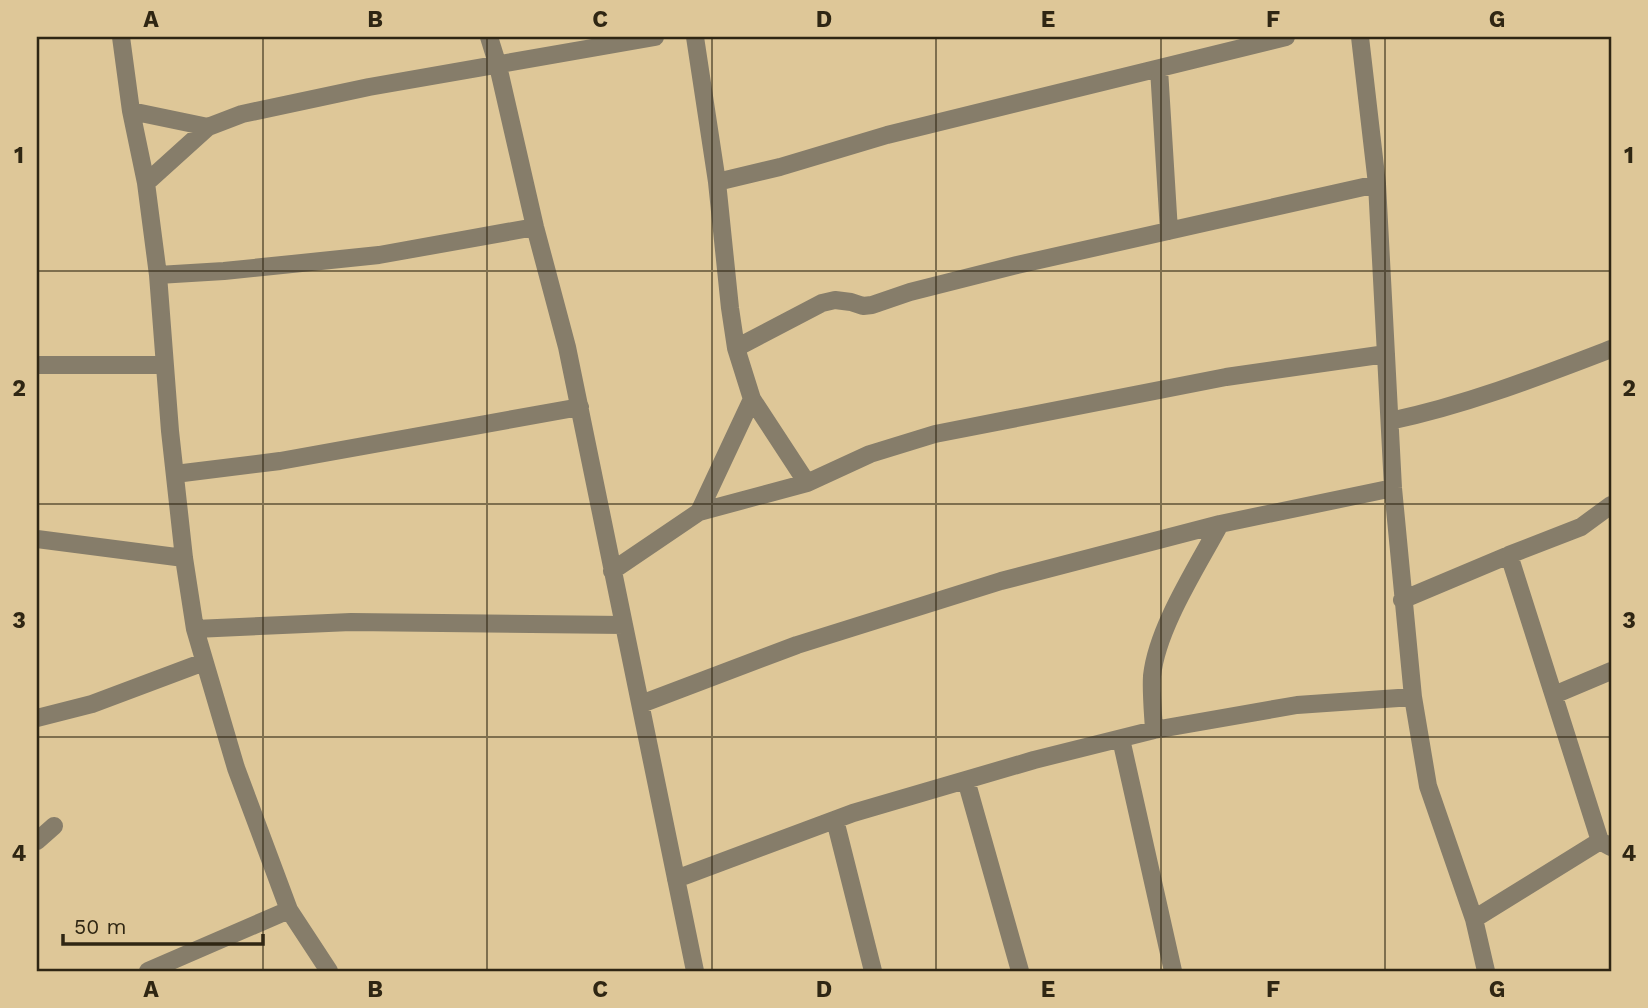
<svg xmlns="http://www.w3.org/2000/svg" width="1648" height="1008" viewBox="0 0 1648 1008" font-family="'Work Sans',sans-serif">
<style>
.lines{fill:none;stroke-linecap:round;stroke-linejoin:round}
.minor{stroke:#867d6a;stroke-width:18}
.grid{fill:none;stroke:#2f2613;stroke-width:2;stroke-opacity:0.55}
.neatline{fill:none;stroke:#2f2613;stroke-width:2.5}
.grid-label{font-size:23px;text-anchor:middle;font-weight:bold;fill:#2f2613}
</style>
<rect width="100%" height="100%" fill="#dec798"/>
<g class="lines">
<path class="minor" d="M121 37 131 111 146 183 158 275 170 431 184 558 195 629 236 768 289 910 329 971
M489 37 498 66 535 227 567 347 695 971
M695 37 717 182 730 308 736 348 752 399 807 483
M1360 37 1377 184 1393 488 1413 697 1428 786 1474 919 1486 971
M1159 69 1169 231
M131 111 208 127
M717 182 780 167 887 135 1286 37
M146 183 208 127 242 114 369 87 655 37
M158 275 224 271 379 255 535 227
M736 348 822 303 835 300 851 302 863 306 872 305 910 292 1017 265 1377 184
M37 365H163
M1390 421C1466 405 1538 377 1611 349
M175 474 280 461 580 407
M699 512 752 399
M37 539 184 558
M1509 555 1581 527 1611 505
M612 571 699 512 807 483 870 454 935 434 1226 377 1386 354
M1402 600 1509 555 1600 841 1611 847
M195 629 351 622 624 625
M1554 695 1611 671
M641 704 797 645 1001 581 1220 524 1393 488
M37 718 92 704 204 662
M1154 730C1153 712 1151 693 1152 676 1157 628 1197 567 1220 524
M1121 739 1173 971
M966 780 1020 971
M835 820 873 971
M37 841 54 826
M676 879 853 813 1034 760 1154 730 1297 705 1413 697
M1474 919 1600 841
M148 971 289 910"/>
</g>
<path class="grid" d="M263 37V971M487 37V971M712 37V971M936 37V971M1161 37V971M1385 37V971M37 271H1611M37 504H1611M37 737H1611"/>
<rect width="1648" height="1008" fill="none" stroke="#dec798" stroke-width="77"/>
<path d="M63 934v10h200v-10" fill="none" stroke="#2f2613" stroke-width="3.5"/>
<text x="74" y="934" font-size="21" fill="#2f2613" stroke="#dec798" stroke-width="5" paint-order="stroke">50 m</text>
<rect x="38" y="38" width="1572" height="932" class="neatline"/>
<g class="grid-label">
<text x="151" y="27">A</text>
<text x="375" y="27">B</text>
<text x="600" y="27">C</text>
<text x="824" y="27">D</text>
<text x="1048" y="27">E</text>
<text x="1273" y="27">F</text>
<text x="1497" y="27">G</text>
<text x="19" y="163">1</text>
<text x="1629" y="163">1</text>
<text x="19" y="396">2</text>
<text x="1629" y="396">2</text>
<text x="19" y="628">3</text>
<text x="1629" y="628">3</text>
<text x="19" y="861">4</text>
<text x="1629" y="861">4</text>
<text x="151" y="997">A</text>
<text x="375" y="997">B</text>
<text x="600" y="997">C</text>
<text x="824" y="997">D</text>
<text x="1048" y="997">E</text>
<text x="1273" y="997">F</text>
<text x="1497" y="997">G</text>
</g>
</svg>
